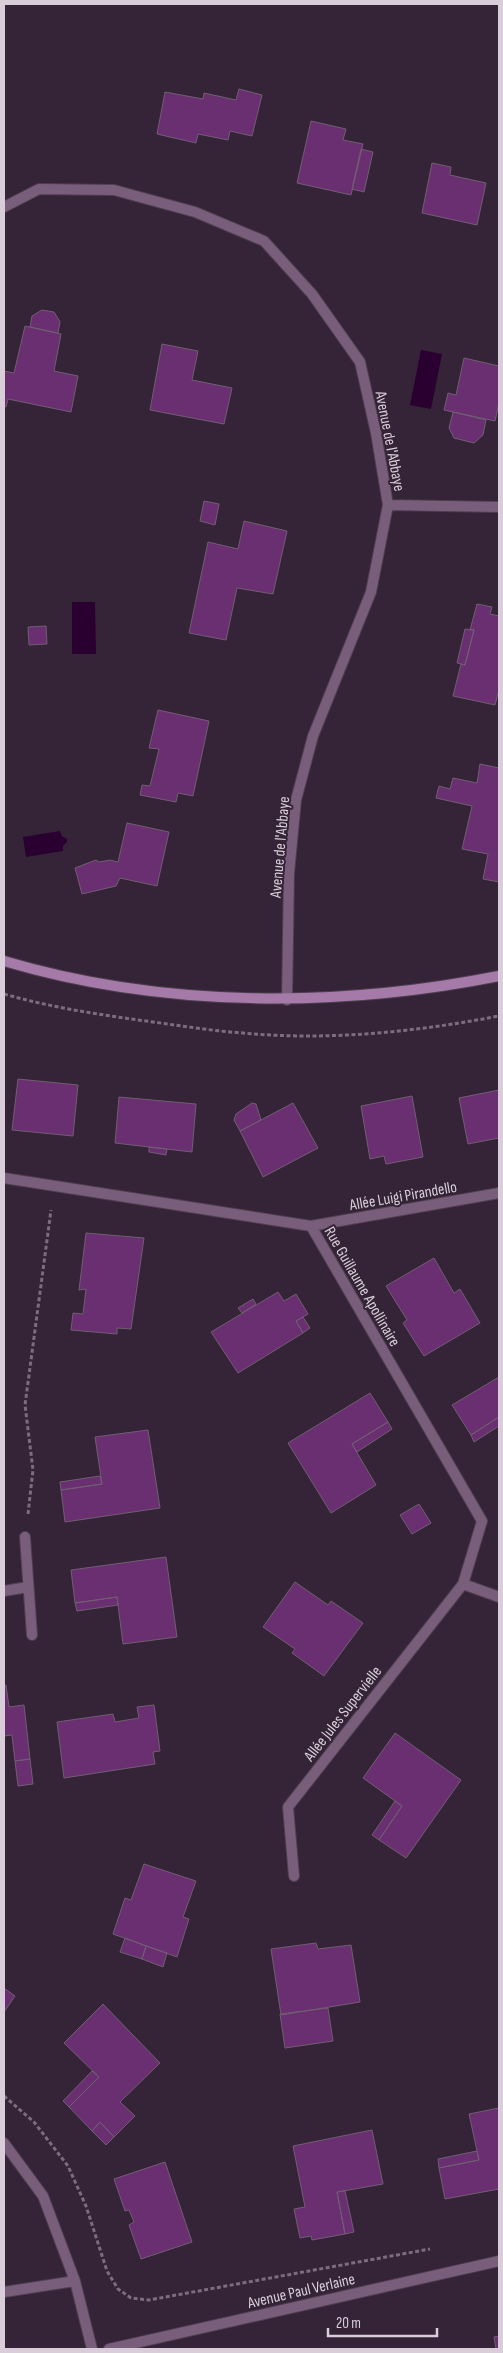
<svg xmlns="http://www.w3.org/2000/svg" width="503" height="2353" viewBox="0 0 503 2353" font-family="'Sofia Sans Condensed',sans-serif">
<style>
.water{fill:#2a0030}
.building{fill:#6a2f71;stroke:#715d73}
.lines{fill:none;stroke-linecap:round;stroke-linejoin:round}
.street-casing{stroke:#4f3f51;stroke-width:12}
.secondary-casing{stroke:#4f3f51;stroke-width:12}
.path{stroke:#7b6d7d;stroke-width:3;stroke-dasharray:4 2.5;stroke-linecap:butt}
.street{stroke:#795e7b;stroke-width:10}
.secondary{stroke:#a57aa9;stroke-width:10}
.labels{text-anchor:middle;stroke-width:4;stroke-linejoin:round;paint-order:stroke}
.street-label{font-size:16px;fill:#d8cdd9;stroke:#352437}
</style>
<rect width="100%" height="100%" fill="#352437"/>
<path class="water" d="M421 350 442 354 431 409 410 405Z
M72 602H95L96 654H72Z
M60 831 62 836 67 839V842L63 846V851L26 857 23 837Z"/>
<path class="building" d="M239 89 262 95 252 136 230 131 228 140 198 134 196 143 157 134 165 92 203 99 204 93 236 100Z
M311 121 346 129 343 140 363 144 351 195 297 183Z
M361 149 373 152 364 192 352 189Z
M432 163 451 167 450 175 486 183 477 225 422 213Z
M42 310 54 312 60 322 58 333 30 327 32 316Z
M25 326 61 334 54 371 78 376 71 412 8 399 6 407 4 406V371L14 373Z
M162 344 198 351 192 380 232 388 224 424 150 410Z
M464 358 499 366V403L495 421 444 410 448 393 456 395Z
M453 412 486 420 483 435 474 443 454 438 449 428Z
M204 501 219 504 215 525 200 521Z
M244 521 287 531 273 594 237 588 226 640 189 633 208 542 238 549Z
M477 604 492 607 490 614 499 616V690L495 705 453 696 461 664 465 665 474 630H470Z
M46 626 47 644 29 645 28 627Z
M465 629 474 630 465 665 457 663Z
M158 710 209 721 193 796 178 793 176 802 140 795 142 785 150 786 159 749 149 748Z
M480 764 499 768V882L483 879 488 854 462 849 472 806 436 798 439 786 450 789 453 778 477 783Z
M127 823 169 832 157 886 120 878 116 886 82 894 75 868 96 860 99 862 110 860 118 862Z
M18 1079 78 1085 73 1136 12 1130Z
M499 1090V1138L468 1144 459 1098Z
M412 1096 423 1157 386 1164 384 1156 370 1159 361 1106Z
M119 1097 196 1104 192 1152 115 1143Z
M252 1103 256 1104 261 1120 240 1131 234 1120 236 1114Z
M293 1103 318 1148 263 1177 240 1131Z
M149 1147 167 1149 166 1155 149 1152Z
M86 1233 144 1238 131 1329 117 1328V1334L71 1330 73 1313 83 1314 86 1289 79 1290Z
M434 1258 454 1293 460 1289 480 1323 424 1356 403 1323 407 1320 386 1286Z
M278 1292 284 1301 296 1294 308 1314 296 1321 303 1333 238 1373 211 1332Z
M253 1299 256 1304 242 1313 238 1308Z
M303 1317 310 1328 303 1333 296 1321Z
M499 1377V1417L471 1435 452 1405Z
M370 1393 388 1422 352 1444 376 1485 331 1513 288 1443Z
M499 1417V1426L474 1442 471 1435Z
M388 1422 392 1429 357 1452 352 1444Z
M148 1430 160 1508 65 1522 61 1490 102 1484 95 1437Z
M100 1476 102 1484 61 1490 60 1482Z
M419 1504 431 1523 412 1534 400 1515Z
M166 1557 177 1637 123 1644 117 1597 75 1603 71 1570Z
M295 1582 328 1605 331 1601 363 1623 324 1676 292 1653 295 1649 263 1627Z
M117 1597 118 1605 77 1611 75 1603Z
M6 1685 9 1707 24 1705 30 1759 15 1761 12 1735 4 1736V1686Z
M154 1705 160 1751 153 1752 155 1764 64 1778 57 1722 113 1714 115 1722 139 1718 137 1707Z
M395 1733 461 1780 406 1858 379 1840 402 1806 363 1778Z
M30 1759 33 1784 18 1786 15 1761Z
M395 1801 402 1806 379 1840 372 1835Z
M144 1864 196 1881 183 1917 189 1919 177 1957 113 1934 125 1898 131 1900Z
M125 1938 146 1946 142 1959 120 1952Z
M316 1943 318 1949 351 1945 360 2002 281 2015 271 1949Z
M146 1946 167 1953 163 1967 142 1959Z
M4 1988 15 1996 4 2012Z
M103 2004 160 2063 120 2102 135 2116 114 2137 100 2122 92 2131 69 2107 99 2077 64 2043Z
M328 2008 333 2041 285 2048 280 2014Z
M92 2071 99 2077 69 2107 63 2101Z
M499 2108V2189L445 2199 439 2168 479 2160 469 2114Z
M100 2122 114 2137 106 2145 92 2131Z
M372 2130 383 2184 337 2192 345 2234 312 2240 311 2236 300 2238 294 2209 305 2207 293 2146Z
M477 2151 479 2160 439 2168 438 2159Z
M165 2162 192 2242 141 2259 129 2225 134 2222 129 2210 125 2211 114 2179Z
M345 2191 354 2232 345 2234 337 2192Z
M499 2336V2349H496L494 2337Z"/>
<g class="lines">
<defs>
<path id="street" d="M4 207 39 189 114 190 195 212 264 241 312 294 360 362 376 433 388 505 371 592 313 736 296 800 289 873 287 1000
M388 505 499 507
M4 1178 311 1226 482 1521 463 1584 288 1807 294 1876
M311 1226 499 1193
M25 1537 32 1635
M463 1584 499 1597
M4 1591 28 1587
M4 2143 43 2196 75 2281 92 2349
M4 2292 75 2281
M109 2349 499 2261"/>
<path id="secondary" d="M4 961C162 1008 338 1008 499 976"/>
</defs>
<use href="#street" class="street-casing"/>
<use href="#secondary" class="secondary-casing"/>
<path class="path" d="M4 994C53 1008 102 1015 153 1022 183 1026 213 1031 243 1033 328 1041 415 1032 499 1016
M28 1514 33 1470 25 1405 51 1210
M4 2096 34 2122 68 2166 86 2206 107 2271 118 2289 131 2298 149 2300 430 2249"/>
<use href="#street" class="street"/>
<use href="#secondary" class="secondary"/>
</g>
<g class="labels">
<g class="street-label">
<text transform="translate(391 441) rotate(79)" y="6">Avenue de l'Abbaye</text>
<text transform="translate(279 847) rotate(-85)" y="6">Avenue de l'Abbaye</text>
<text transform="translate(403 1195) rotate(-10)" y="6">Allée Luigi Pirandello</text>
<text transform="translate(363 1286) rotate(60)" y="6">Rue Guillaume Apollinaire</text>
<text transform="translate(342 1713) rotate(-52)" y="6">Allée Jules Supervielle</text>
<text transform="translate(301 2290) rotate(-13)" y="6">Avenue Paul Verlaine</text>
</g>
</g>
<rect width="503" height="2353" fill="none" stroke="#d8cdd9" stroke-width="10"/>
<path d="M328 2328v8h109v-8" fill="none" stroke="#d8cdd9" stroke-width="2.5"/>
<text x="336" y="2328" font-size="15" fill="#d8cdd9" stroke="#352437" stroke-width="4" paint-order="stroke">20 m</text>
</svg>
